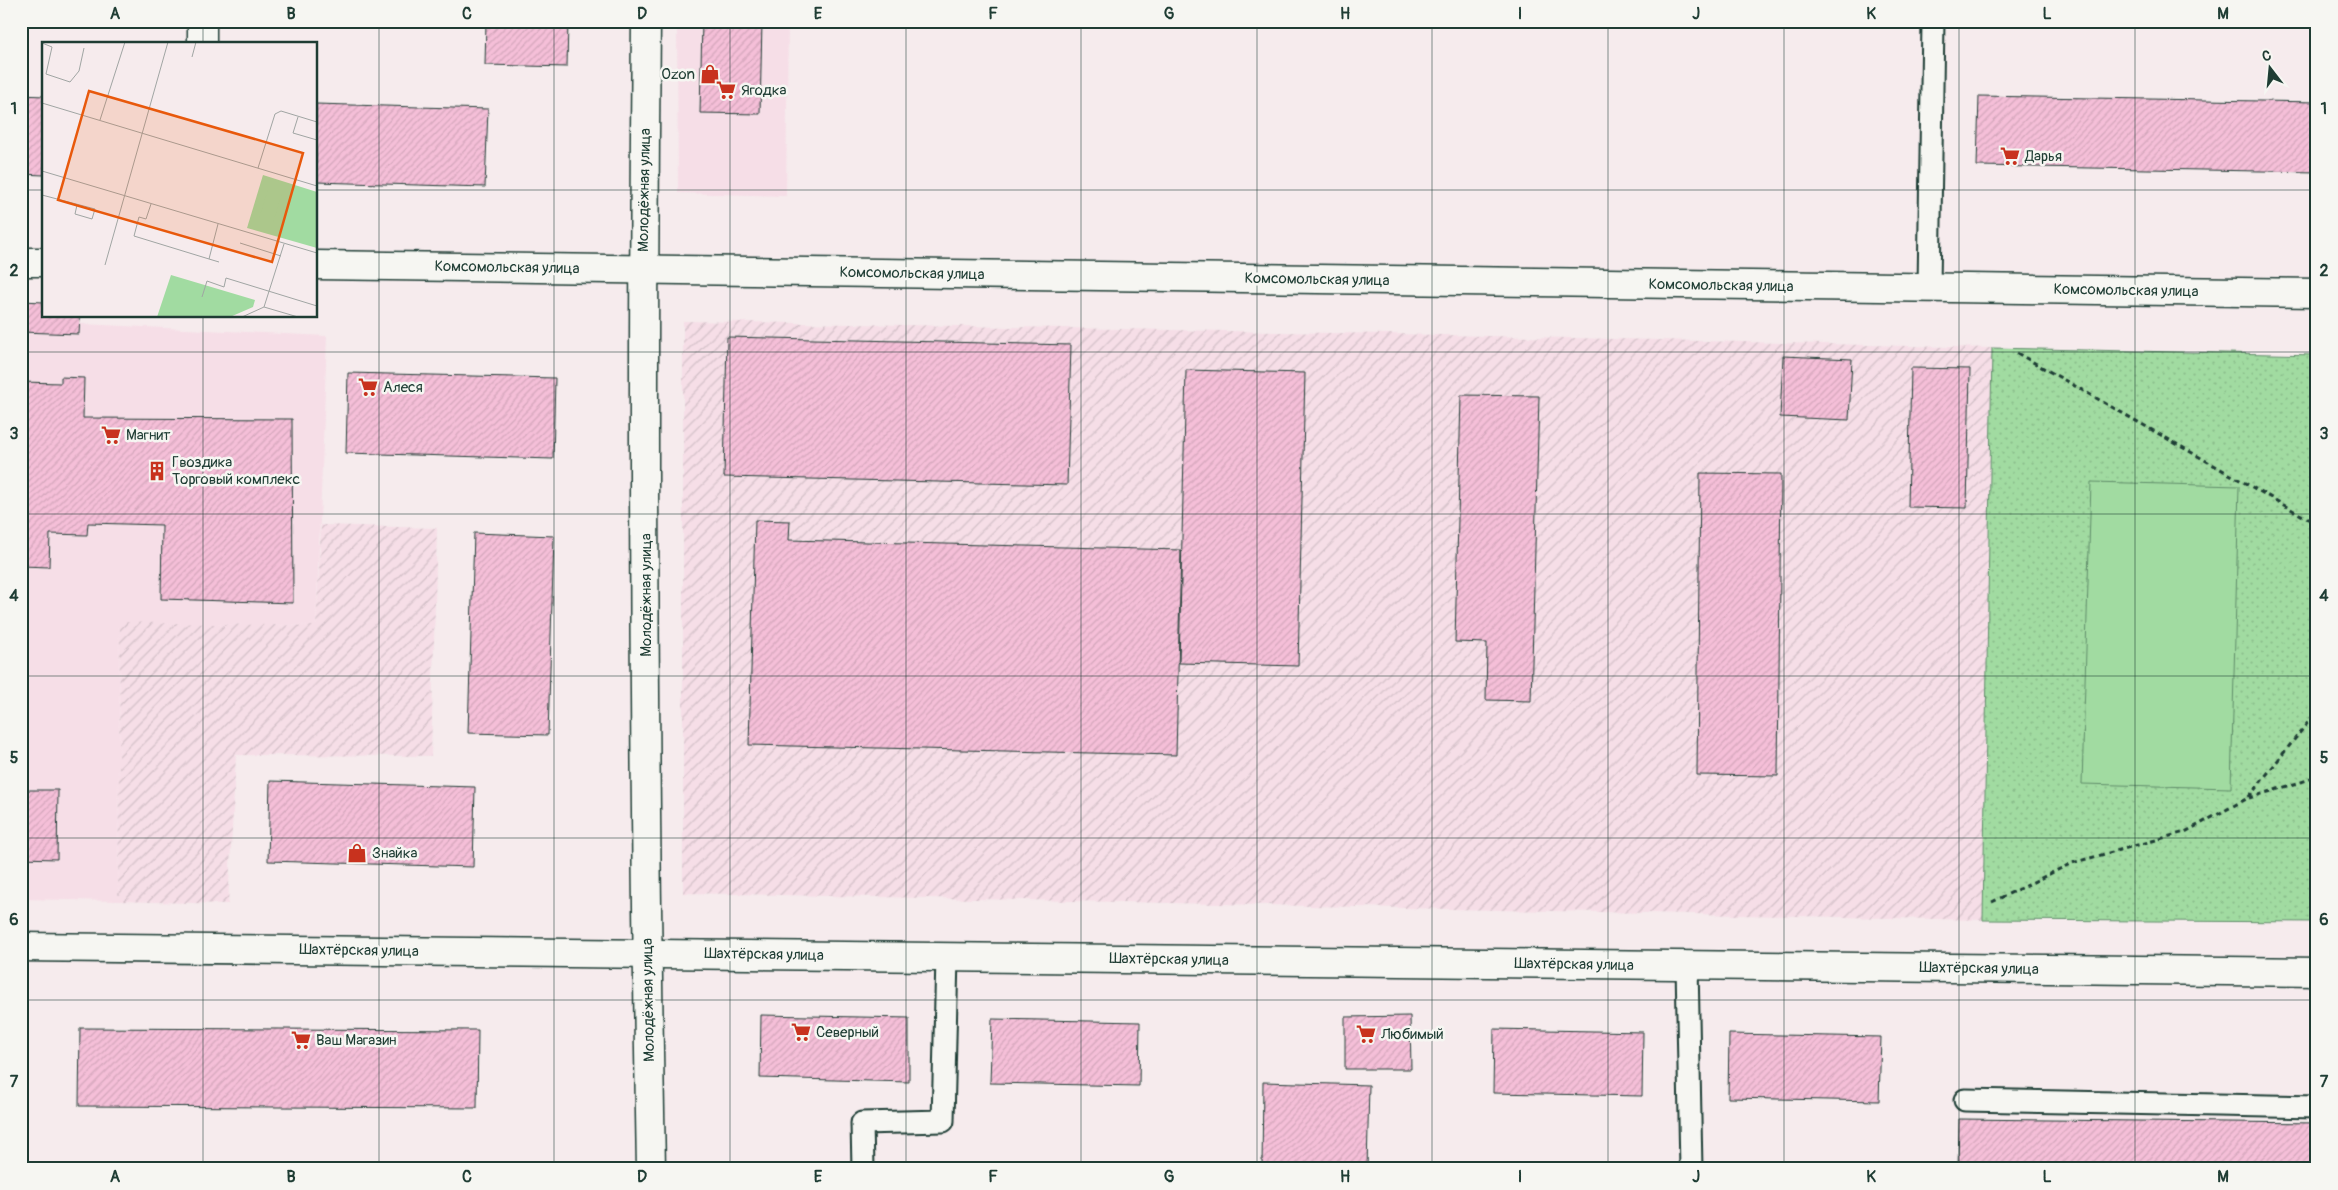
<svg xmlns="http://www.w3.org/2000/svg" width="2338" height="1190" viewBox="0 0 2338 1190" font-family="Pangolin,sans-serif">
<style>
.built{fill:#f6dee7}
.industrial{fill:url(#industrial-furrows)}
.grass{fill:url(#grass-dots);stroke:#608c6a}
.green{fill:#a1dba1;stroke:#608c6a}
.building{fill:url(#building-hatch);stroke:#1f3d34}
.lines{fill:none;stroke-linecap:round;stroke-linejoin:round}
.service-casing{stroke:#1f3d34;stroke-width:25}
.minor-casing{stroke:#1f3d34;stroke-width:31}
.tertiary-casing{stroke:#1f3d34;stroke-width:31}
.path{stroke:#1f3d34;stroke-width:3;stroke-dasharray:5 4;stroke-linecap:butt}
.service{stroke:#f6f6f2;stroke-width:21}
.minor{stroke:#f6f6f2;stroke-width:28}
.tertiary{stroke:#f6f6f2;stroke-width:28}
.grid{fill:none;stroke:#1f3d34;stroke-width:1;stroke-opacity:0.55}
.labels{text-anchor:middle;stroke-width:5;stroke-linejoin:round;paint-order:stroke}
.poi-label{font-size:15px;fill:#1f3d34;stroke:#f6f6f2;text-anchor:start}
.street-label{font-size:15px;fill:#1f3d34;stroke:#f6f6f2}
.inset-road{fill:none;stroke:#a0a5a3;stroke-width:1}
.view{fill:#e8590c;fill-opacity:0.15;stroke:#e8590c;stroke-width:2.5}
.inset-edge{fill:none;stroke:#1f3d34;stroke-width:2.5}
.neatline{fill:none;stroke:#1f3d34;stroke-width:2}
.grid-label{font-size:16px;text-anchor:middle;font-weight:bold;fill:#1f3d34}
</style>
<defs>
<pattern id="industrial-furrows" width="10" height="10" patternUnits="userSpaceOnUse" patternTransform="scale(1.25)"><rect width="10" height="10" fill="#f6dee7"/><path d="M-1 1l2-2M0 10L10 0M9 11l2-2" fill="none" stroke="#d2bfc7"/></pattern>
<pattern id="grass-dots" width="8" height="8" patternUnits="userSpaceOnUse" patternTransform="scale(1.25)"><rect width="8" height="8" fill="#a1dba1"/><path d="M2 2h.1M6 6h.1" fill="none" stroke="#8abd8b" stroke-width="1.8" stroke-linecap="round"/></pattern>
<pattern id="building-hatch" width="6" height="6" patternUnits="userSpaceOnUse" patternTransform="scale(1.25)"><rect width="6" height="6" fill="#f5bfd8"/><path d="M-1 1l2-2M0 6l6-6M5 7l2-2" fill="none" stroke="#d2a5ba"/></pattern>
</defs>
<rect width="100%" height="100%" fill="#f6ebed"/>
<filter id="ink" filterUnits="userSpaceOnUse"><feTurbulence type="fractalNoise" baseFrequency=".02" numOctaves="2"/><feDisplacementMap in="SourceGraphic" scale="10" xChannelSelector="R" yChannelSelector="G"/><feConvolveMatrix kernelMatrix="1 2 1 2 8 2 1 2 1" color-interpolation-filters="sRGB"/></filter>
<g filter="url(#ink)">
<path class="built" d="M677 21H788L786 196 678 193Z
M21 321 327 336 316 626 120 623 118 901 21 899Z"/>
<path class="industrial" d="M683 321 1443 335 1992 348 1983 920 683 893Z
M321 525 437 528 431 756 236 755 228 904 118 901 120 622 316 626Z"/>
<path class="grass" d="M1992 348 2317 355V922L1983 920Z"/>
<path class="green" d="M2091 482 2239 486 2231 788 2082 784Z"/>
<path class="building" d="M486 21H568L567 67 485 65Z
M702 21H762L760 114 700 113Z
M21 95 44 96V175L21 174Z
M1979 96 2317 102V172L1977 166Z
M316 104 488 109 485 187 316 182Z
M21 301 44 302V316H80L79 334 21 332Z
M727 337 1071 345 1067 485 724 477Z
M1783 356 1852 359 1849 420 1780 417Z
M1911 368 1970 369 1967 508 1908 507Z
M1186 370 1305 373 1298 666 1179 663Z
M348 373 555 378 553 459 346 453Z
M61 377 84 378 83 418 292 419 293 603 161 599 162 525 88 523 87 535 50 534 49 567 21 566V382L61 383Z
M1461 395 1539 396 1531 701 1486 700 1487 643 1455 642Z
M1700 473 1781 474 1778 776 1697 775Z
M755 520 790 521 789 540 1181 550 1176 755 749 745Z
M474 533 554 536 548 735 468 733Z
M270 781 475 787 473 867 268 861Z
M21 790H58L57 859 21 858Z
M761 1015 909 1018V1082L760 1078Z
M1410 1016 1411 1069H1345V1017Z
M992 1019 1140 1022 1139 1086 990 1083Z
M80 1028 478 1030 477 1108 79 1106Z
M1494 1029 1643 1032 1642 1096 1493 1093Z
M1729 1034 1881 1037 1879 1101 1728 1098Z
M1263 1082 1369 1085 1367 1169H1262Z
M1959 1119 2317 1123V1169H1958Z"/>
<g class="lines">
<defs>
<path id="service" d="M1929 288 1933 21
M1687 965 1691 1169
M1965 1100 2317 1107
M863 1169 862 1123 943 1121 947 957"/>
<path id="minor" d="M646 21C642 404 644 786 651 1169
M202 44V21"/>
<path id="tertiary" d="M21 262H44
M316 265 2317 293
M21 947 2317 972"/>
</defs>
<use href="#service" class="service-casing"/>
<use href="#minor" class="minor-casing"/>
<use href="#tertiary" class="tertiary-casing"/>
<path class="path" d="M2017 353 2317 524
M2249 798 2317 777
M1992 902 2072 863 2185 832 2248 798 2317 711"/>
<use href="#service" class="service"/>
<use href="#minor" class="minor"/>
<use href="#tertiary" class="tertiary"/>
</g>
</g>
<path class="grid" d="M203 21V44M379 21V1169M554 21V1169M730 21V1169M906 21V1169M1081 21V1169M1257 21V1169M1432 21V1169M1608 21V1169M1784 21V1169M1959 21V1169M2135 21V1169M21 190H44M316 190H2317M203 316V1169M21 352H2317M21 514H2317M21 676H2317M21 838H2317M21 1000H2317"/>
<defs>
<symbol id="shop-bare" viewBox="-9 -9 18 18"><path d="M-5-2.5h2.3a2.7 3.5 0 0 1 5.4 0H5L5.5 6h-11ZM-1.5-2.5h3a1.5 2.3 0 0 0-3 0Z" fill="#c8321e" stroke="#f6f6f2" stroke-width="2.5" paint-order="stroke"/></symbol>
<symbol id="supermarket-bare" viewBox="-9 -9 18 18"><path d="M-6-5.5h2.5l.6 2H6L4.5 2H-2.5L-4.4-4H-6ZM-1.5 3.2a1.3 1.3 0 1 0 .1 0ZM3 3.2a1.3 1.3 0 1 0 .1 0Z" fill="#c8321e" stroke="#f6f6f2" stroke-width="2.5" paint-order="stroke"/></symbol>
<symbol id="building-bare" viewBox="-9 -9 18 18"><path d="M-4-6H4V6H1V3H-1V6H-4ZM-2.5-4.3h1.7v1.8h-1.7ZM.8-4.3h1.7v1.8H.8ZM-2.5-1h1.7V.8h-1.7ZM.8-1h1.7V.8H.8Z" fill="#c8321e" stroke="#f6f6f2" stroke-width="2.5" paint-order="stroke"/></symbol>
</defs>
<g fill-rule="evenodd">
<use href="#shop-bare" x="696" y="60" width="28" height="28"/>
<use href="#supermarket-bare" x="712" y="76" width="28" height="28"/>
<use href="#supermarket-bare" x="1996" y="142" width="28" height="28"/>
<use href="#supermarket-bare" x="354" y="373" width="28" height="28"/>
<use href="#supermarket-bare" x="97" y="421" width="28" height="28"/>
<use href="#building-bare" x="143" y="457" width="28" height="28"/>
<use href="#shop-bare" x="343" y="839" width="28" height="28"/>
<use href="#supermarket-bare" x="787" y="1018" width="28" height="28"/>
<use href="#supermarket-bare" x="1352" y="1020" width="28" height="28"/>
<use href="#supermarket-bare" x="287" y="1026" width="28" height="28"/>
</g>
<g class="labels">
<g class="poi-label">
<text x="695" y="79" text-anchor="end">Ozon</text>
<text x="741" y="95">Ягодка</text>
<text x="2025" y="161">Дарья</text>
<text x="383" y="392">Алеся</text>
<text x="126" y="440">Магнит</text>
<text x="172" y="467">Гвоздика<tspan x="172" dy="17">Торговый комплекс</tspan></text>
<text x="372" y="858">Знайка</text>
<text x="816" y="1037">Северный</text>
<text x="1381" y="1039">Любимый</text>
<text x="316" y="1045">Ваш Магазин</text>
</g>
<g class="street-label">
<text transform="translate(644 190) rotate(-89)" y="5">Молодёжная улица</text>
<text transform="translate(507 267) rotate(1)" y="5">Комсомольская улица</text>
<text transform="translate(912 273) rotate(1)" y="5">Комсомольская улица</text>
<text transform="translate(1317 279) rotate(1)" y="5">Комсомольская улица</text>
<text transform="translate(1721 285) rotate(1)" y="5">Комсомольская улица</text>
<text transform="translate(2126 290) rotate(1)" y="5">Комсомольская улица</text>
<text transform="translate(646 595) rotate(-90)" y="5">Молодёжная улица</text>
<text transform="translate(359 950) rotate(1)" y="5">Шахтёрская улица</text>
<text transform="translate(764 954) rotate(1)" y="5">Шахтёрская улица</text>
<text transform="translate(1169 959) rotate(1)" y="5">Шахтёрская улица</text>
<text transform="translate(1574 964) rotate(1)" y="5">Шахтёрская улица</text>
<text transform="translate(1979 968) rotate(1)" y="5">Шахтёрская улица</text>
<text transform="translate(648 1000) rotate(-91)" y="5">Молодёжная улица</text>
</g>
</g>
<g transform="translate(42 42)">
<rect width="275" height="275" fill="#f6ebed"/>
<path d="M221 133 275 150V206L205 186Z" fill="#a1dba1"/>
<path d="M226 148 240 152 231 180 217 176ZM129 233 213 258 211 265 188 275H115Z" fill="#a1dba1"/>
<path class="inset-road" d="M0 1 10 5 4 32 28 40 37 29 42 6M150 15 154 0M0 61 275 144M256 75 251 91 275 98M58 78 83 0M216 126 233 72 239 69 275 80M0 129 275 211M0 153 53 167 50 177 33 172 35 163M109 162 104 177 97 175 92 194 167 217M176 182 167 217 177 220M198 201 239 214M63 223 126 0M160 255 165 239 182 245 184 236 275 264M222 265 256 275M200 275 222 265 242 202"/>
<path class="view" d="M47 49 261 111 230 220 16 158Z"/>
<rect width="275" height="275" class="inset-edge"/>
</g>
<rect width="2338" height="1190" fill="none" stroke="#f6f6f2" stroke-width="55"/>
<g transform="translate(2270 68) rotate(344)" stroke="#f6f6f2" stroke-width="4" paint-order="stroke">
<path d="M0-4L9 19L0 12L-9 19Z" fill="#1f3d34"/>
<text y="-8" font-size="14" font-weight="bold" text-anchor="middle" fill="#1f3d34">С</text>
</g>
<rect x="28" y="28" width="2282" height="1134" class="neatline"/>
<g class="grid-label">
<text x="115" y="19">A</text>
<text x="291" y="19">B</text>
<text x="467" y="19">C</text>
<text x="642" y="19">D</text>
<text x="818" y="19">E</text>
<text x="993" y="19">F</text>
<text x="1169" y="19">G</text>
<text x="1345" y="19">H</text>
<text x="1520" y="19">I</text>
<text x="1696" y="19">J</text>
<text x="1871" y="19">K</text>
<text x="2047" y="19">L</text>
<text x="2223" y="19">M</text>
<text x="14" y="114">1</text>
<text x="2324" y="114">1</text>
<text x="14" y="276">2</text>
<text x="2324" y="276">2</text>
<text x="14" y="439">3</text>
<text x="2324" y="439">3</text>
<text x="14" y="601">4</text>
<text x="2324" y="601">4</text>
<text x="14" y="763">5</text>
<text x="2324" y="763">5</text>
<text x="14" y="925">6</text>
<text x="2324" y="925">6</text>
<text x="14" y="1087">7</text>
<text x="2324" y="1087">7</text>
<text x="115" y="1182">A</text>
<text x="291" y="1182">B</text>
<text x="467" y="1182">C</text>
<text x="642" y="1182">D</text>
<text x="818" y="1182">E</text>
<text x="993" y="1182">F</text>
<text x="1169" y="1182">G</text>
<text x="1345" y="1182">H</text>
<text x="1520" y="1182">I</text>
<text x="1696" y="1182">J</text>
<text x="1871" y="1182">K</text>
<text x="2047" y="1182">L</text>
<text x="2223" y="1182">M</text>
</g>
</svg>
